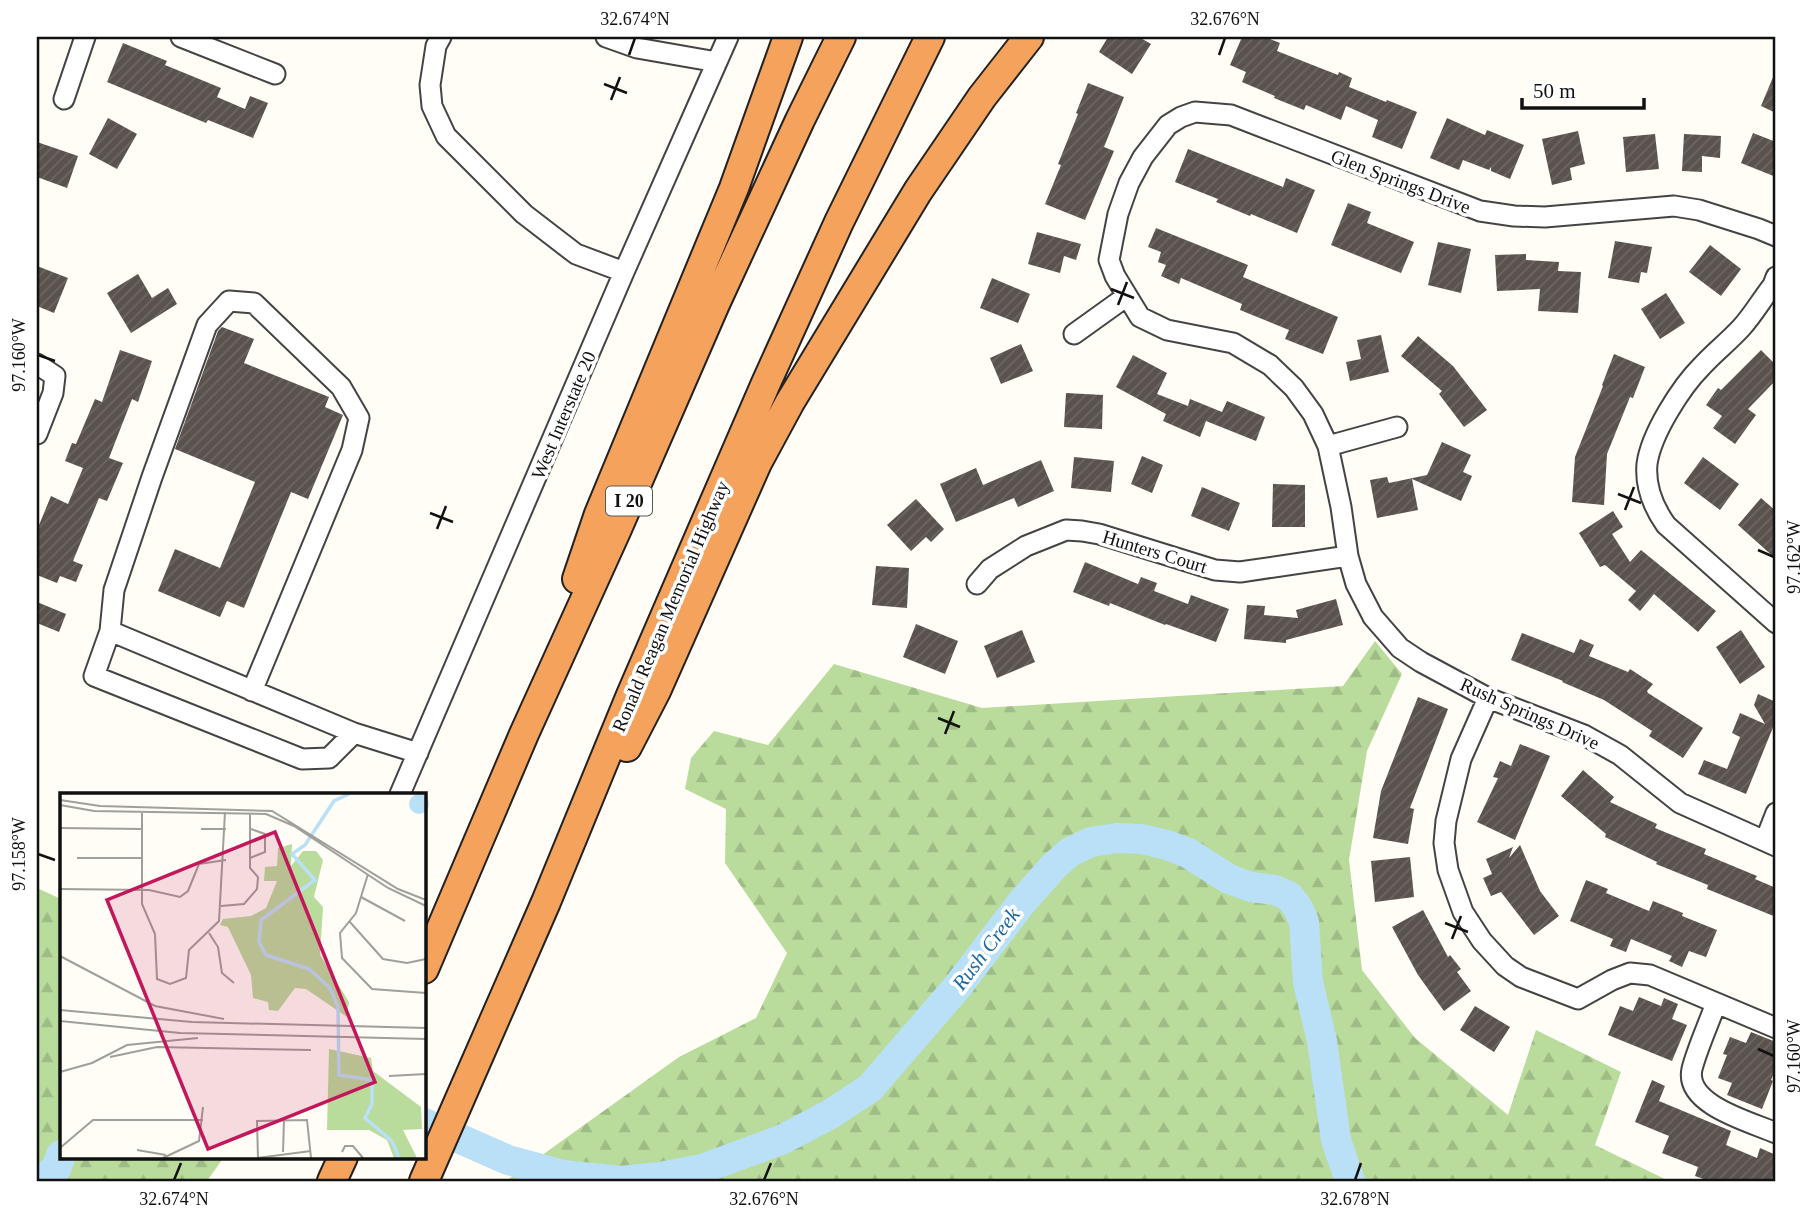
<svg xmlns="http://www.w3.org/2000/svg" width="1813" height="1218" viewBox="0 0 1813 1218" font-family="'Times New Roman',serif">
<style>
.forest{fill:url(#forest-firs)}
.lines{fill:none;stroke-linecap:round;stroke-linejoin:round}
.river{stroke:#b9e0f7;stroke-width:30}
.building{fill:url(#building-hatch)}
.minor-casing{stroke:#444;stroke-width:23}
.highway-casing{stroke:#222;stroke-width:32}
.minor{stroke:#fff;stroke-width:19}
.highway{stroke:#f5a25d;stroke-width:28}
.ticks{fill:none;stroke:#111;stroke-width:2.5}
.labels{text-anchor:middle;stroke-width:7;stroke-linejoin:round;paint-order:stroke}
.shield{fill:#fff;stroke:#585858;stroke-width:2}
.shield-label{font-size:18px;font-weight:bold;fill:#111}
.street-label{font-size:19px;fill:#111;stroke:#fff}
.water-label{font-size:21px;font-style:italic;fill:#1768a6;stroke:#fff}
.inset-river{fill:none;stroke:#b9e0f7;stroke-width:3.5}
.inset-road{fill:none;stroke:#a09f9a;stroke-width:2}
.view{fill:#c2185b;fill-opacity:0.15;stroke:#c2185b;stroke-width:3.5}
.inset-edge{fill:none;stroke:#111;stroke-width:3.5}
.neatline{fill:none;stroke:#111;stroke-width:2.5}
.ticks-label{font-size:18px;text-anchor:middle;fill:#111}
</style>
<defs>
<pattern id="forest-firs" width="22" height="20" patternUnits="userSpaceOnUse" patternTransform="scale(1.75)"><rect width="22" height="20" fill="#b9dc9c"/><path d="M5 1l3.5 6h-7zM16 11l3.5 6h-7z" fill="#9ebc85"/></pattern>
<pattern id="building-hatch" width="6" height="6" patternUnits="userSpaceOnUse" patternTransform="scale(1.75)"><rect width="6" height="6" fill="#5a524d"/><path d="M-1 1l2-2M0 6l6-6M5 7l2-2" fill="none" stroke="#6d6662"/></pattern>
</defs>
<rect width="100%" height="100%" fill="#fffdf5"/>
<path class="forest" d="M1375 641 1402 674 1367 751 1349 860 1362 970 1415 1038 1508 1115 1536 1030 1621 1072 1595 1145 1669 1181H506L679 1057 756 1018 787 953 725 863 726 809 685 789 691 758 714 731 768 745 834 664 982 708 1343 686Z
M37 888 61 899V1157H224L207 1181H37Z"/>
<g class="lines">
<path class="river" d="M424 1123 508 1160 563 1175 620 1181 660 1177 702 1169 781 1140 829 1115 870 1088 958 986 1022 902 1054 866 1070 852 1091 842 1117 838 1142 839 1167 845 1188 853 1229 879 1251 887 1275 890 1289 896 1298 908 1304 922 1308 982 1322 1041 1336 1140 1350 1181
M41 1181 56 1169 61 1155"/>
</g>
<path class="building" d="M1108 37H1139L1151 44 1132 74 1099 52Z
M1242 37H1265L1280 43 1277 51 1338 75 1339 72 1352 78 1349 87 1386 102 1387 100 1417 112 1402 149 1372 137 1378 120 1346 106 1341 120 1306 105 1304 110 1274 98 1275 96 1242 82 1246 72 1230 65Z
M123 43 167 61 165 65 221 88 217 97 245 109 250 96 268 103 253 138 208 120 206 123 107 82Z
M1776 70V113L1761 106Z
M1088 83 1124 97 1104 147 1114 151 1085 220 1045 204 1061 165 1058 164 1078 114 1076 113Z
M108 118 137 134 117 169 89 154Z
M1447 118 1485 135 1487 130 1524 145 1510 179 1491 171V167L1489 170 1463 160 1459 170 1430 158Z
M1578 131 1585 164 1570 168 1572 180 1552 185 1542 139Z
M1753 133 1776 142V177L1741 163Z
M1655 134 1659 169 1626 172 1623 137Z
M1684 134 1721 136 1720 158 1702 156V172L1682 171Z
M37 142 78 156 67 188 37 177Z
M1188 149 1283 187 1286 178 1315 190 1297 233 1251 214 1250 216 1216 202 1218 199 1175 182Z
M1348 203 1371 212 1367 223 1414 242 1401 273 1331 245Z
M1156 228 1248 265 1243 277 1338 317 1323 354 1285 339 1289 330 1240 310 1242 304 1181 278 1179 284 1161 276 1166 265 1158 262 1161 252 1148 247Z
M1037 232 1081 244 1076 260 1064 256 1060 273 1028 264Z
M1615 241 1652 247 1647 273 1641 272 1639 283 1608 278Z
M1438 242 1471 249 1461 293 1428 285Z
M1710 245 1741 269 1721 296 1689 272Z
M1526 254V260L1559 262 1558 271 1581 272 1578 313 1538 311 1540 289 1497 291 1495 255Z
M37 266 68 278 54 313 37 306Z
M138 274 152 298 168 288 177 304 131 333 107 293Z
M992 278 1030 294 1018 323 980 308Z
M1666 293 1685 323 1660 339 1641 309Z
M222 327 254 339 244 363 329 397 325 407 343 415 308 499 291 492 244 608 227 601 220 617 158 591 175 549 220 568 255 482 175 449 218 331Z
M1381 335 1389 372 1350 381 1346 362 1361 359 1357 340Z
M1418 336 1453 366 1487 410 1464 427 1439 394 1442 391 1401 356Z
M1021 344 1033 371 1001 384 990 358Z
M120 350 152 361 138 402 132 399 109 458 123 463 107 501 99 498 73 561 83 565 76 582 60 576 57 583 37 575V530L51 496 68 504 83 468 65 461 72 443 76 444 95 399 102 402Z
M1761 350 1776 365V380L1748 409 1756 415 1735 444 1713 428 1722 416 1706 405 1718 388 1721 390Z
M1614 354 1645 367 1633 398 1630 397 1607 454 1604 505 1572 502 1575 457 1603 386 1602 385Z
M1133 355 1167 373 1157 394 1188 406 1190 399 1222 412 1227 401 1265 417 1256 441 1206 421 1200 437 1163 421 1166 414 1116 387Z
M1066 393 1103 395 1102 429 1064 427Z
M1442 442 1471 455 1463 472 1472 476 1461 501 1412 479 1418 510 1377 518 1370 480 1387 477 1389 483 1427 475Z
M1142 456 1163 465 1152 493 1131 484Z
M1074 457 1114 461 1111 492 1071 488Z
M1703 457 1739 484 1720 510 1684 483Z
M1041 460 1054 491 1018 507 1014 498 956 522 940 484 976 468 983 485Z
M1273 484 1305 485V527H1272Z
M1202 487 1240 503 1229 531 1191 516Z
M1761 498 1776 511V559L1738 525Z
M916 499 944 529 931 542 926 537 911 551 887 525Z
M1613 511 1623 527 1612 534 1630 562 1641 550 1716 611 1698 632 1654 594 1640 611 1628 600 1636 591 1605 565 1600 567 1579 533Z
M1085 562 1138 584 1141 577 1157 583 1154 591 1188 604 1191 595 1229 609 1216 642 1166 624 1165 625 1110 603 1109 606 1073 592Z
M876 566 909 568 907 608 872 605Z
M1336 599 1343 625 1286 640V643L1244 639 1247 605 1265 606 1264 615 1298 618 1296 610Z
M37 602 66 614 59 632 37 623Z
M916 624 958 641 945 674 903 657Z
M1022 630 1035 662 997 678 984 646Z
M1741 630 1765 667 1740 684 1716 647Z
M1522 633 1574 653 1580 639 1594 645 1589 656 1628 672 1630 669 1653 684 1647 691 1648 693 1703 728 1683 758 1649 736 1652 731 1604 700 1562 682 1563 681 1511 660Z
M1758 694 1776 702V720L1746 794 1698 774 1704 760 1727 769 1740 737 1732 733 1740 713 1765 724 1754 705Z
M1418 697 1448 709 1410 808 1414 809 1408 844 1373 838 1381 791Z
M1520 744 1550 756 1515 840 1477 822 1498 778 1493 777 1500 761 1511 766Z
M1583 770 1614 797 1610 802 1657 824 1655 828 1706 849 1704 854 1757 876 1755 879 1776 888V917L1707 889 1708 885 1656 864 1657 862 1605 837 1606 834 1561 796Z
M1520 845 1540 891 1559 916 1534 935 1501 892 1491 896 1483 878 1492 874 1486 859 1513 847 1509 858Z
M1410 857 1414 897 1375 902 1371 861Z
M1586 880 1608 889 1606 893 1649 911 1653 901 1683 913 1682 916 1717 930 1706 957 1689 951 1682 967 1669 961 1672 956 1631 939 1626 952 1610 946 1613 939 1570 921Z
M1423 910 1448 957 1450 955 1461 969 1457 972 1471 991 1444 1011 1418 975 1392 927Z
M1639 997 1661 1006 1664 998 1678 1004 1672 1019 1687 1025 1672 1061 1608 1035 1620 1006 1633 1011Z
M1475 1006 1510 1027 1494 1052 1460 1030Z
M1751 1032 1776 1042V1068L1771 1080 1773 1081 1762 1109 1727 1095 1732 1083 1718 1078 1727 1055 1723 1054 1730 1037 1746 1043Z
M1652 1080 1665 1086 1659 1101 1731 1131 1726 1145 1757 1158 1760 1148 1776 1155V1181H1709L1695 1176 1698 1167 1662 1153 1669 1136 1635 1122Z"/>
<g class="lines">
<defs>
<path id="minor" d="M181 37 275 74
M441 37 436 46 430 85 432 106 446 136 524 214 576 254 624 272
M606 37 637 48 717 62
M64 99 85 37
M1776 236 1759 229 1699 210 1674 206 1545 217 1514 216 1480 211 1231 115 1195 112 1181 117 1168 125 1143 157 1129 183 1118 214 1109 260 1115 276 1140 317 1167 330 1233 343 1270 365 1294 388 1313 414 1328 446 1341 507 1348 556 1356 584 1373 617 1400 648 1421 662 1488 698 1584 735 1620 755 1680 803 1776 846
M1776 277 1773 285C1762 299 1753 315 1741 328 1729 341 1714 353 1702 366 1681 387 1651 434 1647 464 1645 486 1654 508 1666 525L1776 623
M1074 334 1127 296
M37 364 55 376 53 393 37 434
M1328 446 1397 427
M977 584 990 569 1026 546 1066 530 1082 531 1099 534 1215 570 1240 572 1348 556
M110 631 114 590 152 477 207 325 229 301 254 303 341 387 359 418 352 450 252 691
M1488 698 1461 759 1446 821 1444 843 1448 870 1463 912 1482 941 1505 966 1521 977 1578 999 1612 980 1630 973 1650 975 1776 1028
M354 733 329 758 302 759 94 676 110 631 354 733 418 753
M400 794 624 272 728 37
M1765 841 1776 813
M1716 1003C1709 1023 1697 1049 1692 1069 1684 1105 1751 1122 1776 1133"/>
<path id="highway" d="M577 579 599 514 734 188 788 37
M627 747 656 691 757 463 790 402 918 191 982 97 1029 37
M424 969 524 734 617 529 715 304 800 120 841 37
M332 1181 343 1157
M424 1181 546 902 631 695 766 383 839 222 930 37"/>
</defs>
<use href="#minor" class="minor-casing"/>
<use href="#highway" class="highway-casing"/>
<use href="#minor" class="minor"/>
<use href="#highway" class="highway"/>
</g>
<path class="ticks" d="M629 55 635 38M1219 55 1225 38M604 84 627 93M611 100 620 77M1111 289 1134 298M1118 305 1127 282M38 355 55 361M1618 494 1641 503M1625 510 1634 487M430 513 453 522M437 529 446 506M1758 550 1774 557M938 718 960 727M945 734 954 711M38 854 55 860M1445 923 1468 932M1452 939 1461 916M1758 1049 1774 1056M174 1180 181 1163M764 1180 771 1163M1355 1180 1361 1163"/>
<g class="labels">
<rect class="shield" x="606" y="486.5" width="46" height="29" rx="5"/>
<g class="shield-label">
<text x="629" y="507">I 20</text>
</g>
<g class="street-label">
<text transform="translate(1401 181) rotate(21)" y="7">Glen Springs Drive</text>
<text transform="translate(563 415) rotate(-67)" y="7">West Interstate 20</text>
<text transform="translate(1155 551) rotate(17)" y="7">Hunters Court</text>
<text transform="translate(670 606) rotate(-67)" y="7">Ronald Reagan Memorial Highway</text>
<text transform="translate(1530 713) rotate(24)" y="7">Rush Springs Drive</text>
</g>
<g class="water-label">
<text transform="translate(986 949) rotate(-53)" y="7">Rush Creek</text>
</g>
</g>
<g transform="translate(60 793)">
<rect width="366" height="366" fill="#fffdf5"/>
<path d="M232 51 231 73 243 58H256L263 67 254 104 263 114 260 162 289 209 287 224 246 196 235 195 218 218 209 217 208 209 193 205 191 182 168 134 160 132 163 126 191 123 206 115 217 88H204L205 74 217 73 218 55ZM269 256 311 265 313 278 361 314 362 336 343 337 357 365H334L327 347 309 337H267Z" fill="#b9dc9c"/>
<path d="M349 11a10 10 0 1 1 20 0a10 10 0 1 1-20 0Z" fill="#b9e0f7"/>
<path class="inset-river" d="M289 1 274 8 245 52 232 61 255 87 201 127 199 149 206 162 249 176 270 195 278 214 279 282 312 287V311L305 325 332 348 339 365"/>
<path class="inset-road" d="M0 7 40 13 212 18 338 96 366 107M0 12 34 18 206 21 234 33 328 95 366 113M82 19V111L95 141 97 186 110 191 126 185 129 157 159 128 165 19M0 35 82 36M141 36H166M17 65H81M190 65 205 59V41L191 36M308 81 296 120 280 140 282 165 312 196 366 200M0 96 89 97 120 104 128 98 139 71 166 67M301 104 345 128M161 113 184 111 197 96 198 84 190 75V21M289 128 323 166 347 170 366 166M149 140 158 154 162 180 174 190M0 163 95 213 164 226M0 217 132 229 366 235M0 228 120 240 366 246M50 264 97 254 251 257M32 270 67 252 138 245M0 279 32 270M329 283 366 281M366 309V343M0 355 33 327H143M77 357 106 362M223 359 224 327M282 359 285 353H293L303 365M103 365 139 348 143 314M197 365 251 358M198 365 197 328 247 327 251 365"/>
<path class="view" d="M215 39 315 289 148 356 47 107Z"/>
<rect width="366" height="366" class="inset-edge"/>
</g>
<rect width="1813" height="1218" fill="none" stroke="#ffffff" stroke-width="77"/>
<path d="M1522 98v10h122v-10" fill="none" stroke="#111111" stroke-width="3.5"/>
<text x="1533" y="98" font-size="21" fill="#111111" stroke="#ffffff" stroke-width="5" paint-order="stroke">50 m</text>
<rect x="38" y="38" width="1736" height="1142" class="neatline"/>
<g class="ticks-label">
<text x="635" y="25">32.674°N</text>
<text x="1225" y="25">32.676°N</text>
<text transform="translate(19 355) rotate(-90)" y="6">97.160°W</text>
<text transform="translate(1794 557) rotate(-90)" y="6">97.162°W</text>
<text transform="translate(19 854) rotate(-90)" y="6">97.158°W</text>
<text transform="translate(1794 1056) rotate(-90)" y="6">97.160°W</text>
<text x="174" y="1205">32.674°N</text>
<text x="764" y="1205">32.676°N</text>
<text x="1355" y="1205">32.678°N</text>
</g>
</svg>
